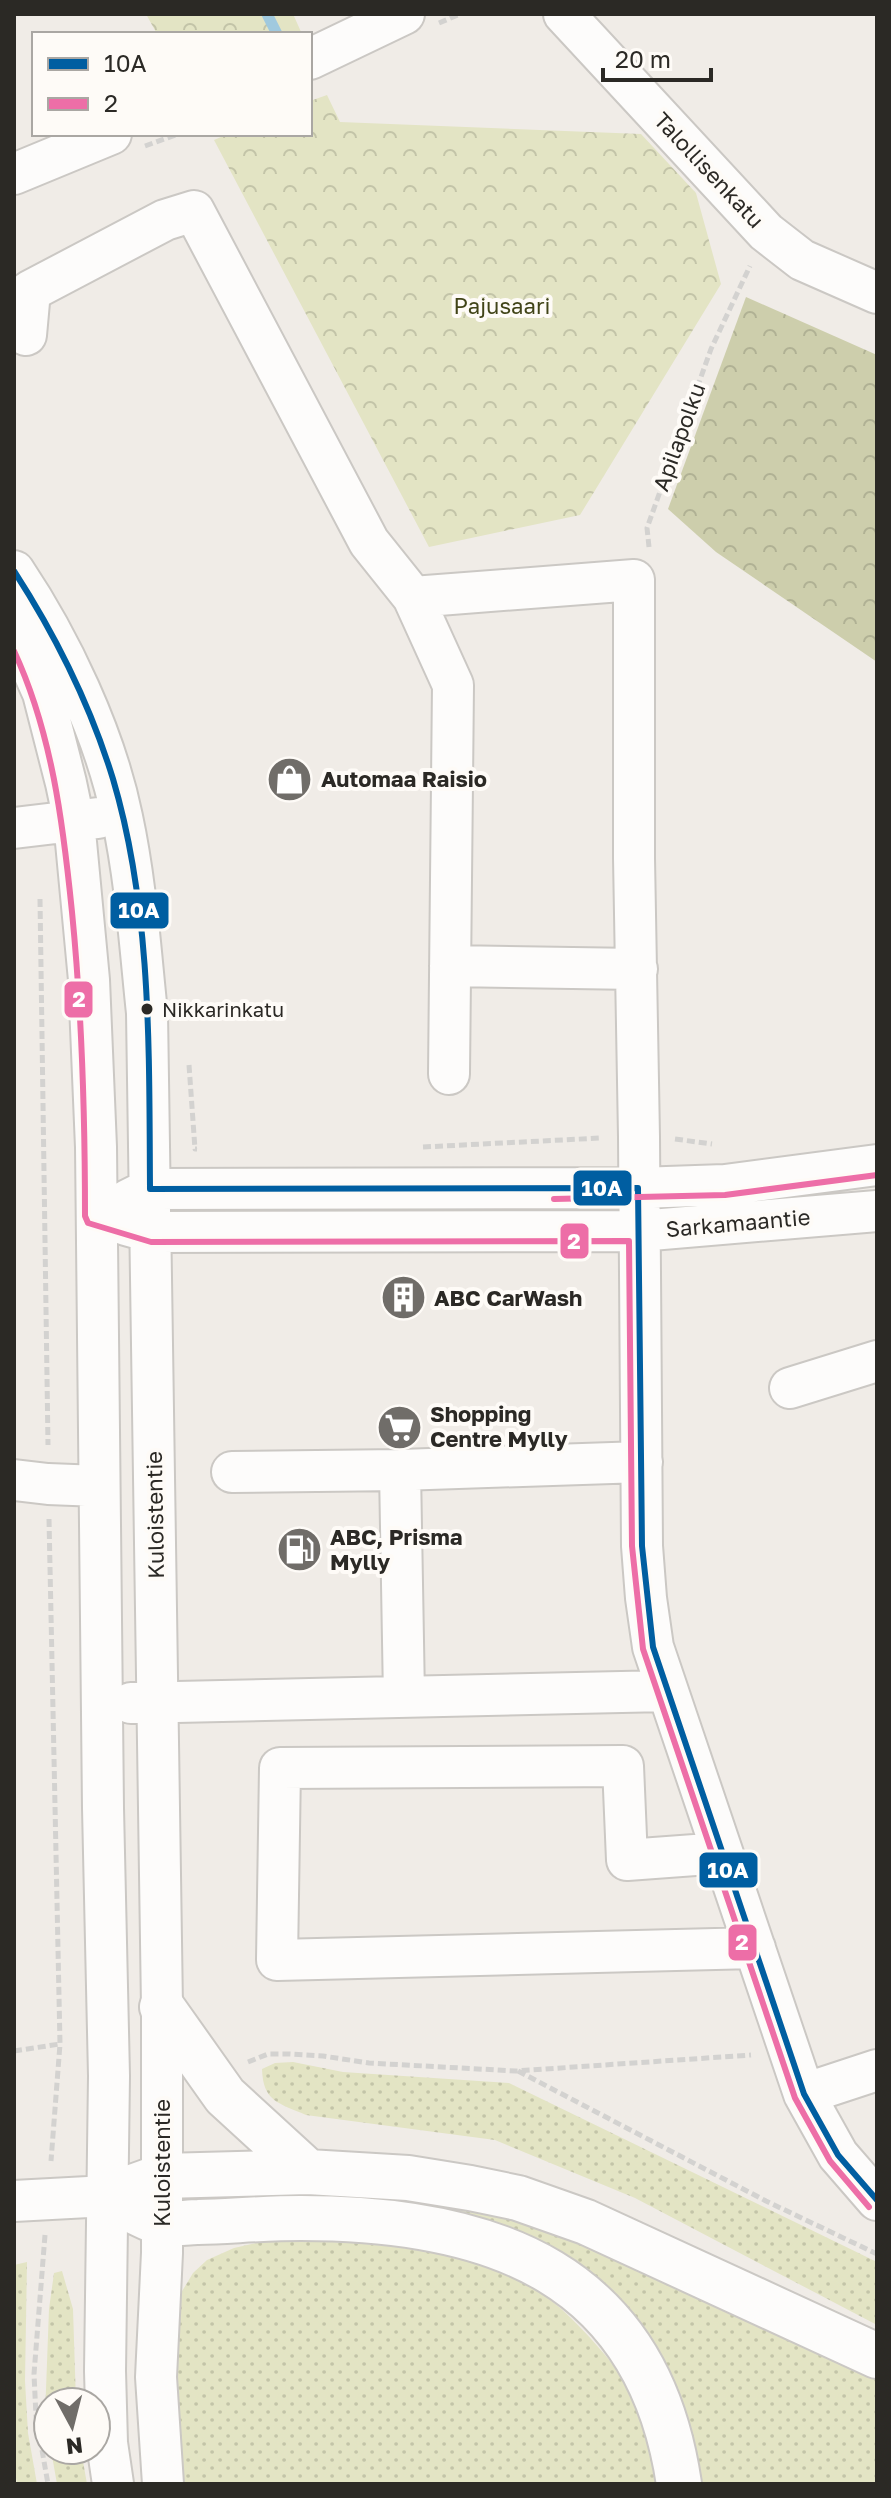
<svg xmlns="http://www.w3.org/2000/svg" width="891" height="2498" viewBox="0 0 891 2498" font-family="'Golos Text',sans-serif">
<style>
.grass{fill:url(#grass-dots)}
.forest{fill:url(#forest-crowns)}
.park{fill:url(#park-crowns)}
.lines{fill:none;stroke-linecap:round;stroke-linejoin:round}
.stream{stroke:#a0c9de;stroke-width:11}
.minor-casing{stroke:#cbc8c4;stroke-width:44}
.highway-casing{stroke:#cbc8c4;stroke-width:48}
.path{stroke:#d3d2d0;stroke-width:5;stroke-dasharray:8 4;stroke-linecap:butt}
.minor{stroke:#fdfcfb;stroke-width:40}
.highway{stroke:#fdfcfb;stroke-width:44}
.bus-1-casing{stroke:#fefbf7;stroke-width:12}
.bus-2-casing{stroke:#fefbf7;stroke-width:12}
.bus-1{stroke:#005ea1;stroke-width:6}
.bus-2{stroke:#ed6ea7;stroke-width:6}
.bus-dot{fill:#2b2925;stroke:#fefbf7;stroke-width:3}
.labels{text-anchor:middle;stroke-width:8;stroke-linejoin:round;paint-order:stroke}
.bus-label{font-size:20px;fill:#2b2925;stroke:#fefbf7;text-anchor:start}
.street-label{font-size:22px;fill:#2b2925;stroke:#fefbf7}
.park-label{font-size:22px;fill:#414418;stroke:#fefbf7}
.poi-label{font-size:22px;font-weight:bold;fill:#2b2925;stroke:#fefbf7;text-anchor:start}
.line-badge{stroke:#fefbf7;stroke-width:3}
.badge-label{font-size:22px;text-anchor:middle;font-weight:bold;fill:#fff}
</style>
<defs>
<pattern id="grass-dots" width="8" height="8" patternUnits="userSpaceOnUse" patternTransform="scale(2)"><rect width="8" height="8" fill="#e3e4c4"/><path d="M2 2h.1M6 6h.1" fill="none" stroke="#c3c4a8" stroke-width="1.8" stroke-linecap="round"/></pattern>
<pattern id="forest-crowns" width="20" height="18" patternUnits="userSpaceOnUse" patternTransform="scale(2)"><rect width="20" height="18" fill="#cdceac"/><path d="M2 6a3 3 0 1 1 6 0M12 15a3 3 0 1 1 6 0" fill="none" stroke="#b0b194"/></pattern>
<pattern id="park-crowns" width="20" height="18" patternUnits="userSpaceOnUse" patternTransform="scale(2)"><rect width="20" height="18" fill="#e3e4c4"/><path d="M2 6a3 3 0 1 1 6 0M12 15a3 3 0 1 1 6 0" fill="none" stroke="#c3c4a8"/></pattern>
</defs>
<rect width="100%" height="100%" fill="#f0ece7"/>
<path class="grass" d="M293 2062 343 2072 509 2083 877 2262V2325L635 2198 495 2140 306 2115C279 2103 263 2102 262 2069L275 2063Z
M371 2190 471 2206 597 2246 877 2378V2484H695L651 2341 616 2295 583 2269 526 2242 469 2220 369 2198 273 2194Z
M270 2240C345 2242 427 2243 498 2271 507 2275 517 2278 526 2283 557 2301 583 2329 606 2356 635 2392 656 2438 656 2484H182L170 2378 178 2298 193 2273 207 2260 234 2248Z
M27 2262 25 2381 28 2433 37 2484H17L14 2466V2265Z
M62 2271 73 2309 76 2402H48V2432L45 2416 49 2309 54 2273Z
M51 2450H81L87 2484H57Z"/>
<path class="forest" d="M746 297 877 355V662L716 552 668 509Z"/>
<path class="park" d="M146 14H293L302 34H157Z
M327 95 340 122 641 134 696 193 721 284 580 515 429 547 214 140 228 134H310V101Z"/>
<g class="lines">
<path class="stream" d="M267 14 277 34"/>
<defs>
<path id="minor" d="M564 14 766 232 802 260 877 293
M310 59 404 14
M14 174 111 134
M26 335 30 291 165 220 194 211 369 542 413 597 453 685 449 1074
M14 571C61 641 105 734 122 817 136 882 140 947 147 1013L162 2007V2253L156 2377 163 2484
M413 597 634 580V858L639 1137 642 1546 646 1598 653 1647 804 2094 838 2155 877 2200
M14 628 43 693 66 783 74 821 89 980 96 1147 103 1808 109 2076 105 2371 107 2443 113 2484
M14 828 98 818
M450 966 637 969
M128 1200 150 1189 638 1188 725 1185 877 1165
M126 1225 151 1232 639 1231 877 1211
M790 1388 877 1361
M400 1470 404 1697
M232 1472 400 1470 642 1462
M14 1480 48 1484 99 1486
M131 1703 667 1691
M722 1853 627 1860 623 1766 280 1768 277 1960 755 1948
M804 2094 877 2070
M14 2201 107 2196"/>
<path id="highway" d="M162 2007 225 2096 308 2172
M107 2196 163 2176 308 2172 408 2178 470 2188 518 2198 586 2222 877 2356
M107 2196C123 2204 145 2219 162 2223 172 2225 187 2222 198 2222 232 2221 267 2218 301 2218 493 2218 648 2273 679 2484"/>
</defs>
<use href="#minor" class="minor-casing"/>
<use href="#highway" class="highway-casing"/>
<path class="path" d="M439 23 460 14
M145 146 178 134
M649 547 647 528 711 349 750 266
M40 899 48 1445
M189 1065 195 1149H197
M675 1139 712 1144
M423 1147 601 1138
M49 1519 60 2044 51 2161
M14 2051 60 2044
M248 2062 268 2054H289L323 2056 369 2063 516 2071 751 2055
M518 2071 766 2201 877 2254
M45 2235 34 2374 36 2416 48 2484"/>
<use href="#minor" class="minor"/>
<use href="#highway" class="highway"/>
<defs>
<path id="bus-1" d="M14 571C56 636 90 704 113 779 152 910 149 1053 150 1189L638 1188 642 1546 653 1647 804 2094 838 2155 877 2200"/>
<path id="bus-2" d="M14 651C52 733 63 823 72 912 82 1013 85 1114 85 1216L88 1223 151 1242 629 1241 632 1546 643 1649 795 2098 830 2161 869 2207
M554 1199 725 1195 877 1175"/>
</defs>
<use href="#bus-1" class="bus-1-casing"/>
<use href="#bus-2" class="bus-2-casing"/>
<use href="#bus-1" class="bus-1"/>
<use href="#bus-2" class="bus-2"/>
</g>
<defs>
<symbol id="shop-disc" viewBox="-11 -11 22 22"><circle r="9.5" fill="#706d69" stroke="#fefbf7"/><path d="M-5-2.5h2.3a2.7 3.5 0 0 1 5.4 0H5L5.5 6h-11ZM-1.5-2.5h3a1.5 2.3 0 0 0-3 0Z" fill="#fff"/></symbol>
<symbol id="building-disc" viewBox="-11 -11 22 22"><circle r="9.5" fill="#706d69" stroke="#fefbf7"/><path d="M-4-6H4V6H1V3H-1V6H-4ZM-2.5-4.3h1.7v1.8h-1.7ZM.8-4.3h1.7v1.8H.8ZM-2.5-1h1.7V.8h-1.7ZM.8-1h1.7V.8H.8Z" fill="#fff"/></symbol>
<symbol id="supermarket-disc" viewBox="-11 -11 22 22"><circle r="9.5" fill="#706d69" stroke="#fefbf7"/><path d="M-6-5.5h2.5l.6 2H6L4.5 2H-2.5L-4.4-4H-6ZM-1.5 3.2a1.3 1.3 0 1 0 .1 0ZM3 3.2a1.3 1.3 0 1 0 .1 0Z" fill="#fff"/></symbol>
<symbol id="fuel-disc" viewBox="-11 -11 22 22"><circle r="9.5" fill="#706d69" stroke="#fefbf7"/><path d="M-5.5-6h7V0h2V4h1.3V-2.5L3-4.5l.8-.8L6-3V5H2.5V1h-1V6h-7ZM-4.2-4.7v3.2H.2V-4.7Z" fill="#fff"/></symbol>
</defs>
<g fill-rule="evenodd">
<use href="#shop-disc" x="264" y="754" width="51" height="51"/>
<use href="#building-disc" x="378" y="1272" width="51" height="51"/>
<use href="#supermarket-disc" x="374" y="1402" width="51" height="51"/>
<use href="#fuel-disc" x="274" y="1524" width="51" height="51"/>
</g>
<circle class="bus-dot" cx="147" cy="1009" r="7"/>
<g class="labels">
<g class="bus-label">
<text x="162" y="1017">Nikkarinkatu</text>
</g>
<g class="street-label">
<text transform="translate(709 170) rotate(47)" y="8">Talollisenkatu</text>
<text transform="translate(679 437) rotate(-70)" y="8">Apilapolku</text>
<text transform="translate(738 1223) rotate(-5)" y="8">Sarkamaantie</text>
<text transform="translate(155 1515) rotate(-91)" y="8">Kuloistentie</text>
<text transform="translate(162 2163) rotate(-90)" y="8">Kuloistentie</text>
</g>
<g class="park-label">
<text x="502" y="314">Pajusaari</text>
</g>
<g class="poi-label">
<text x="321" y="787">Automaa Raisio</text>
<text x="434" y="1306">ABC CarWash</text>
<text x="430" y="1422">Shopping<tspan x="430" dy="25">Centre Mylly</tspan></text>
<text x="330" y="1545">ABC, Prisma<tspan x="330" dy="25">Mylly</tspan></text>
</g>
</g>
<g class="line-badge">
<rect x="109" y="891" width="61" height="39" rx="8" fill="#005ea1"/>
<rect x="63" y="980" width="31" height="39" rx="8" fill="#ed6ea7"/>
<rect x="572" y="1169" width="61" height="38" rx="8" fill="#005ea1"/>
<rect x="559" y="1222" width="31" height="38" rx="8" fill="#ed6ea7"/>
<rect x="698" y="1851" width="61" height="38" rx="8" fill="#005ea1"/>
<rect x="727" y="1923" width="31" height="39" rx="8" fill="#ed6ea7"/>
</g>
<g class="badge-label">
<text x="139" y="918">10A</text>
<text x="79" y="1007">2</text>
<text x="602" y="1196">10A</text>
<text x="574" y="1249">2</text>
<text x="728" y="1878">10A</text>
<text x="742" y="1950">2</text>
</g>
<rect width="891" height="2498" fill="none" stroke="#2b2925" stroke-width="32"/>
<rect x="32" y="32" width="280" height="104" fill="#fefbf7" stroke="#aaa7a3" stroke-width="2"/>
<rect x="48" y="58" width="40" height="12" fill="#005ea1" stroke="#aaa7a3" stroke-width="2"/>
<text x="104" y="72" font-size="24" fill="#2b2925">10A</text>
<rect x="48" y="98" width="40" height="12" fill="#ed6ea7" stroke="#aaa7a3" stroke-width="2"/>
<text x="104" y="112" font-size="24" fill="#2b2925">2</text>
<g transform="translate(72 2426) rotate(173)"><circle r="38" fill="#fefbf7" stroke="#aaa7a3" stroke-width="2"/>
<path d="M0-6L14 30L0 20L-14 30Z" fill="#706d69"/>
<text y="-12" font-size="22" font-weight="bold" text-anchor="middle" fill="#2b2925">N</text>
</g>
<path d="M603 68v12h108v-12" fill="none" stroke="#2b2925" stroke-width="4"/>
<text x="615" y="68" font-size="24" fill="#2b2925" stroke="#fefbf7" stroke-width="6" paint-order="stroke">20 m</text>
</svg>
